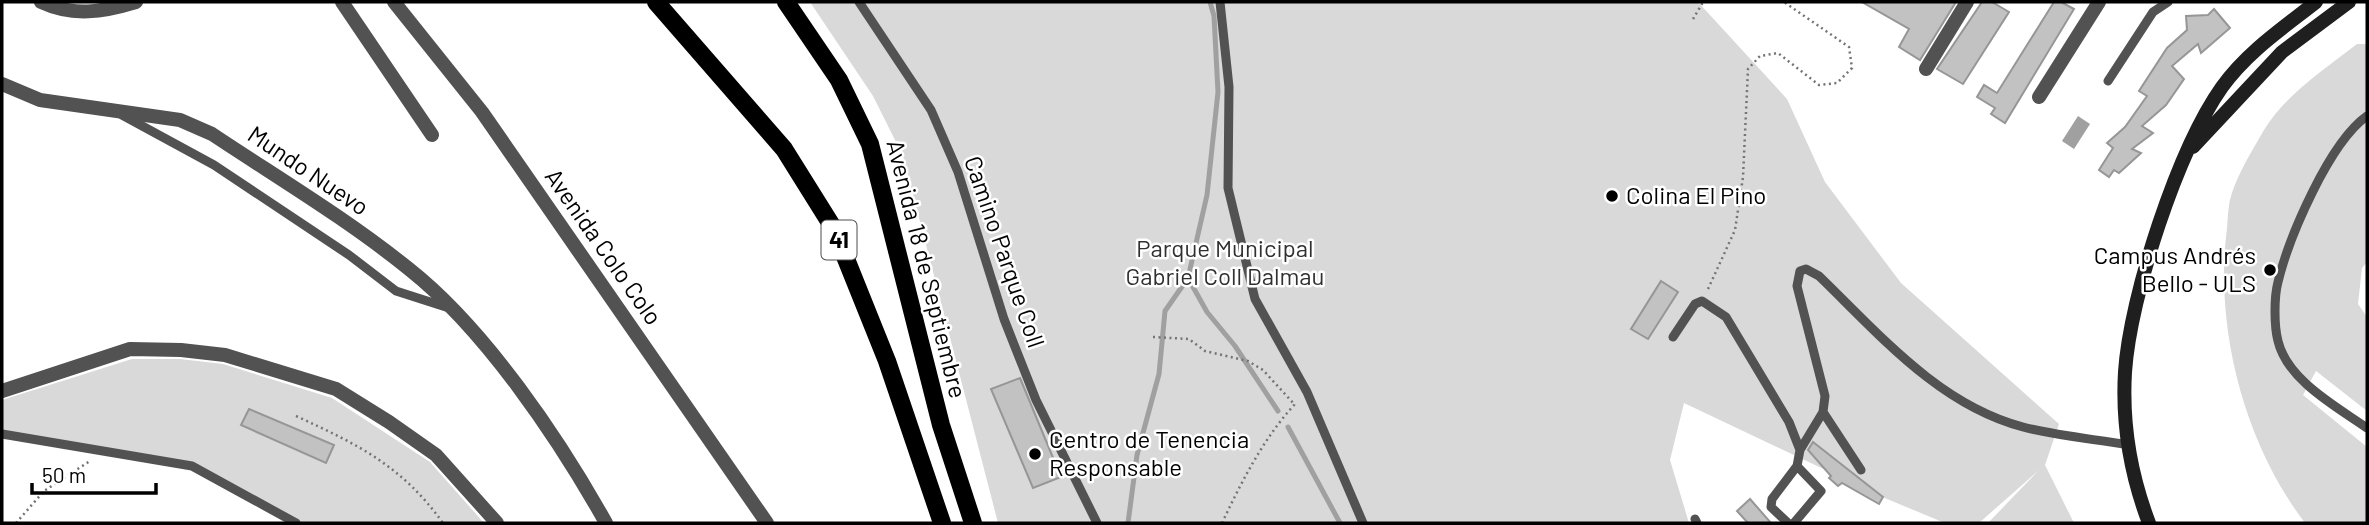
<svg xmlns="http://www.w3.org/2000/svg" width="2369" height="525" viewBox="0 0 2369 525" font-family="Barlow,sans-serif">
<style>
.green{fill:#d9d9d9}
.water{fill:#a0a0a0}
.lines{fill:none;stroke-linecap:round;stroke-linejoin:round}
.stream{stroke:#a0a0a0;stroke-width:5}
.building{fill:#c2c2c2;stroke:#969696;stroke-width:2}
.path{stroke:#747474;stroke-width:2.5;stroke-dasharray:2 3.5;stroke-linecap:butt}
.service{stroke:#525252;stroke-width:9}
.minor{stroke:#525252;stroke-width:14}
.tertiary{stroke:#525252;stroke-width:14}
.secondary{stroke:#1f1f1f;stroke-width:14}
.primary{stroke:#000;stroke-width:18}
.poi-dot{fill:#000;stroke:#fff;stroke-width:2.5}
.labels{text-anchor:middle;stroke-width:5;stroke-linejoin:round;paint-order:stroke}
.shield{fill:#fff;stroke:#4c4c4c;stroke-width:2}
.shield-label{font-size:23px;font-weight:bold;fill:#000}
.street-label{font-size:24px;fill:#000;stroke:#fff}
.poi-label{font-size:24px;fill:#000;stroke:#fff;text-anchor:start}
.park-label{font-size:24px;fill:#303030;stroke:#fff}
</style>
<rect width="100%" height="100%" fill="#fff"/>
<path class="green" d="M810 2H1698L1787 99 1825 182 1901 283 2059 424 2045 465 2074 523H1988L2039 470 1979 523H1945L1887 499 1684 403 1670 460 1689 523H998L903 156 873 96Z
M2357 44H2367V262L2362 268 2358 304 2367 317V411L2316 371 2303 395 2367 447V523H2305C2244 443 2214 327 2227 228 2228 218 2228 206 2231 196 2237 175 2253 149 2264 130 2286 94 2325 69 2357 44Z
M132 359H180L223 364 332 398 430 462 484 523H296L192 466 2 435V400Z"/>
<path class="water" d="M2078 116 2090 124 2074 149 2062 141Z"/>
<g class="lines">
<path class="stream" d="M1188 278 1207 312 1235 346 1278 411
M1288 427 1340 523
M1128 523 1137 455 1159 374 1165 311 1188 278 1207 195 1218 92 1214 16 1210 2"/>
</g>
<path class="building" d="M1862 2H1956L1920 60 1899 47 1909 29Z
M1982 2H1992L2009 12 1963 84 1937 69Z
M2054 2H2061L2074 9 2005 123 1991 114 1995 108 1977 97 1984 85 1997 93Z
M2214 9 2230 28 2201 53 2198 44 2172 66 2184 79 2166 105 2142 126 2153 133 2132 149 2141 153 2119 173 2114 170 2109 177 2099 170 2113 148 2107 143 2125 127 2147 96 2139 91 2167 48 2187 30 2186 16 2208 15Z
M1661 281 1678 292 1648 339 1631 329Z
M1020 378 1061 477 1033 488 991 389Z
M249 409 334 445 326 463 241 425Z
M1813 442 1883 497 1879 504 1842 483 1838 486 1829 478 1831 476 1808 450Z
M1750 499 1771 523H1748L1737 511Z"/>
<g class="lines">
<path class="path" d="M1693 19 1703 2
M1708 289 1735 230 1743 177 1748 69 1760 56 1778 53 1819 85 1837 83 1852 68 1849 47 1784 2
M1153 337 1189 339 1205 351 1248 361 1263 370 1295 405
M296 416C359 445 402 466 443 523
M389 522V523
M16 523 44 491 90 461
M1222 523C1242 481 1263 439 1295 404"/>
<path class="service" d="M859 2 931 110 958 172 1004 319 1036 400 1097 523
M1220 2 1229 87 1228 188 1255 299 1307 392 1363 523
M2108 81 2153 12 2168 2
M122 115 214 165 349 255 396 291 449 308
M2367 116C2329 143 2289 237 2278 282 2274 297 2274 326 2278 341 2287 380 2337 407 2367 428
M1673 337 1695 304 1702 301 1726 317 1789 422 1800 450
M1823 412 1861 470
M2 434 192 466 296 523
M1695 519 1697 523
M1788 523 1771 507 1772 499 1797 466 1800 450 1823 412 1825 396 1797 286 1800 271 1806 269 1819 276C1879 334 1939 405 2023 427 2058 436 2094 439 2129 445
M1794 523 1821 491 1797 466"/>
<path class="minor" d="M41 2C73 17 103 12 136 2
M342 2 432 135
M1926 69 1967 2
M2 84 40 100 180 120 212 134C278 178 347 219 409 269 485 329 559 439 606 523
M2039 97 2099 2
M2 391 130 349 181 350 225 355 336 389 389 422 436 455 497 523"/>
<path class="tertiary" d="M394 2 482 112 767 523"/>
<path class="secondary" d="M2193 147 2282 52 2349 2
M2149 523C2131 476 2122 423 2125 372 2130 296 2178 149 2222 87 2247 52 2283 28 2316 2"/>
<path class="primary" d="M656 2 784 149 834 229 887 361 942 523
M786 2 839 80 870 144 941 425 973 523"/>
</g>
<g class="poi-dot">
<circle cx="1612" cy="196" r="7"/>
<circle cx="2270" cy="270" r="7"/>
<circle cx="1035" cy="454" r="7"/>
</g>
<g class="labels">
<rect class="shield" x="821.5" y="220.5" width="35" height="39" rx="5"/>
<g class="shield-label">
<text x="839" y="248">41</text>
</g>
<g class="street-label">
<text transform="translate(308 171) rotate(34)" y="8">Mundo Nuevo</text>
<text transform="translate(603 247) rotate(55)" y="8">Avenida Colo Colo</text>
<text transform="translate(1004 252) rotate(71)" y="8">Camino Parque Coll</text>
<text transform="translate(926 269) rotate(76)" y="8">Avenida 18 de Septiembre</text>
</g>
<g class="poi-label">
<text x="1626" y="204">Colina El Pino</text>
<text x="2256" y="264" text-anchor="end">Campus Andrés<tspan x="2256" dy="28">Bello - ULS</tspan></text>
<text x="1049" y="448">Centro de Tenencia<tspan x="1049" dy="28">Responsable</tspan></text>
</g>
<g class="park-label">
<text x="1225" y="257">Parque Municipal<tspan x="1225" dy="28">Gabriel Coll Dalmau</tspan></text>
</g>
</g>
<rect width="2369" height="525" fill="none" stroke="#000000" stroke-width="7"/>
<path d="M32 483v10h124v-10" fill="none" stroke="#000000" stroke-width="3.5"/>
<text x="42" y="483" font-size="21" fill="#000000" stroke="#ffffff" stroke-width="5" paint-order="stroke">50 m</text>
</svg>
